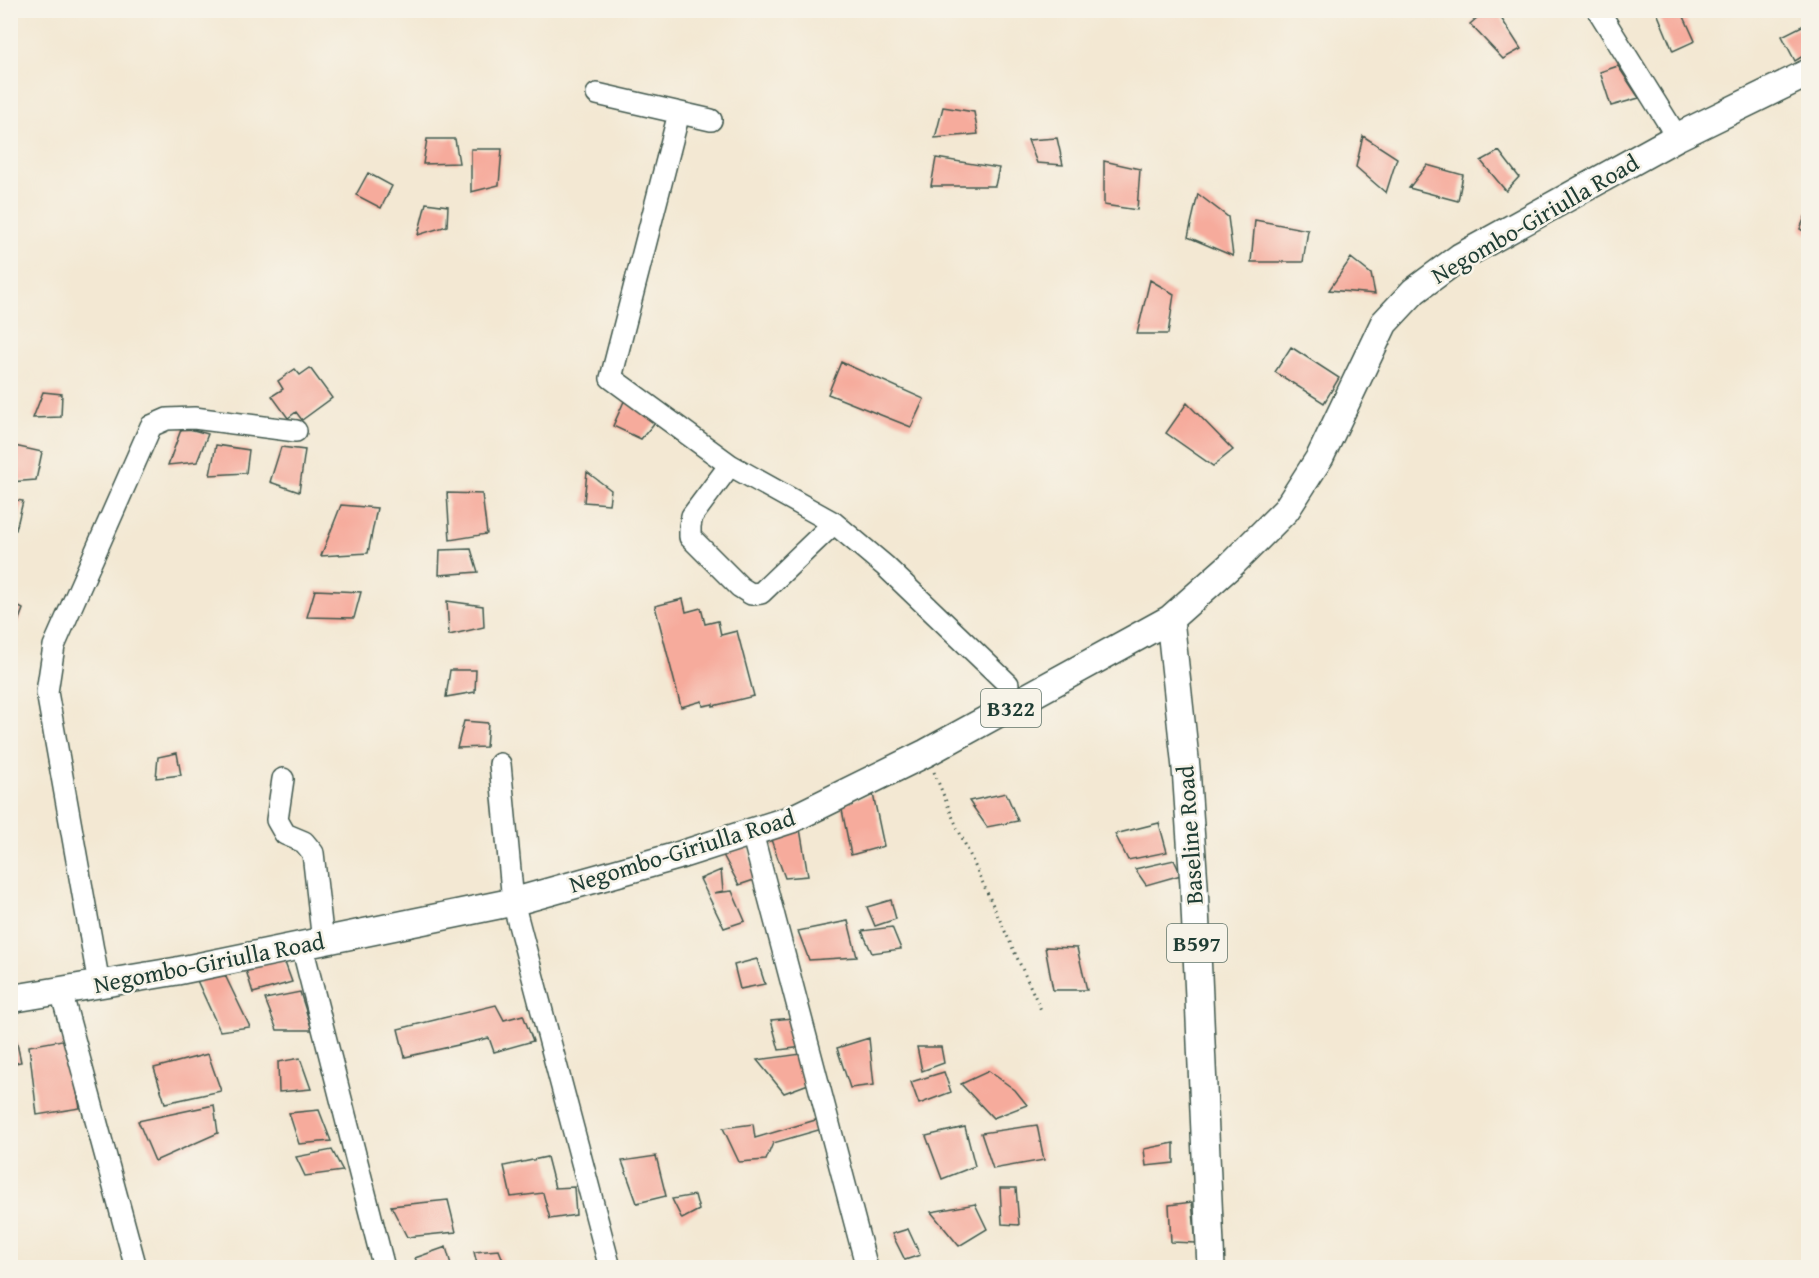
<svg xmlns="http://www.w3.org/2000/svg" width="1819" height="1278" viewBox="0 0 1819 1278" font-family="'Gentium Book Plus',serif">
<style>
.building{fill:#f6ab9c}
.lines{fill:none;stroke-linecap:round;stroke-linejoin:round}
.minor-casing{stroke:#3f574c;stroke-width:24}
.major-casing{stroke:#3f574c;stroke-width:30}
.path{stroke:#3f574c;stroke-width:3;stroke-dasharray:1.5 4.5;stroke-linecap:butt}
.minor{stroke:#fff;stroke-width:21}
.major{stroke:#fff;stroke-width:27}
.labels{text-anchor:middle;stroke-width:5;stroke-linejoin:round;paint-order:stroke}
.shield{fill:#f7f3e8;stroke:#60746a;stroke-width:1.5}
.shield-label{font-size:22px;font-weight:bold;fill:#1f3d34}
.street-label{font-size:24px;fill:#1f3d34;stroke:#f7f3e8}
</style>
<rect width="100%" height="100%" fill="#f7f3e8"/>
<filter id="ink" filterUnits="userSpaceOnUse"><feTurbulence type="fractalNoise" baseFrequency=".0167" numOctaves="2"/><feDisplacementMap in="SourceGraphic" scale="12" xChannelSelector="R" yChannelSelector="G"/><feConvolveMatrix kernelMatrix="1 2 1 2 8 2 1 2 1" color-interpolation-filters="sRGB"/></filter>
<filter id="wash" filterUnits="userSpaceOnUse"><feTurbulence type="fractalNoise" baseFrequency=".008" numOctaves="4" result="noise"/><feDisplacementMap in="SourceGraphic" scale="24" xChannelSelector="R" yChannelSelector="G"/><feGaussianBlur stdDeviation="1.35" result="paint"/><feColorMatrix in="noise" values="0 0 0 0 0 0 0 0 0 0 0 0 0 0 0 0 0 1.4 0 .05"/><feComposite in="paint" operator="in"/></filter>
<g filter="url(#wash)">
<rect width="100%" height="100%" fill="#f3e8d3"/>
<g id="blocks">
<path class="building" d="M1486 10H1496L1521 49 1503 59 1470 24Z
M1656 10H1681L1695 41 1673 51Z
M1808 23V53L1795 61 1782 36Z
M1618 66 1639 98 1611 106 1600 72Z
M943 107 974 112 978 134 935 138Z
M1363 136 1397 158 1386 193 1356 167Z
M1057 138 1063 165 1037 163 1028 140Z
M427 139H455L459 163 423 164Z
M471 149H502L499 185 471 192Z
M1499 151 1519 177 1506 191 1481 161Z
M936 158 999 168 995 186H931Z
M1104 161 1140 169 1137 210 1104 205Z
M1427 165 1463 175 1458 201 1409 188Z
M368 173 392 186 381 208 356 195Z
M1198 194 1228 217 1233 256 1188 237Z
M426 203 448 206 447 226 418 235Z
M1808 210V234L1800 229Z
M1255 220 1308 230 1303 262H1251Z
M1351 258 1371 274 1375 294 1329 290Z
M1150 280 1174 294 1168 334H1137Z
M1291 347 1339 378 1324 403 1275 372Z
M841 362 924 399 911 427 828 394Z
M310 368 332 398 302 420 296 412 288 418 272 396 283 389 278 381 295 369 300 375Z
M43 392 62 394 61 417 33 418Z
M625 399 657 420 641 439 613 426Z
M1187 403 1233 450 1213 466 1166 433Z
M182 427 208 434 197 462 168 465Z
M10 445 42 452 36 480 10 482Z
M216 445 249 450 246 473 210 475Z
M281 447 305 450 299 492 270 482Z
M587 472 611 490 609 504 584 502Z
M447 493 482 494 487 534 450 540Z
M10 499 23 501 16 530 10 529Z
M341 505 377 508 368 553 321 556Z
M471 549 478 572 439 575 440 550Z
M315 590 361 592 354 618 307 617Z
M683 599 686 612 701 608 705 624 718 621 721 635 737 631 754 696 713 706V704L703 706 702 701 681 707 655 606Z
M447 601 483 606 484 627 449 635Z
M10 602 23 609 11 640H10Z
M450 670H476L475 692 446 697Z
M464 721 488 723 486 747 457 748Z
M177 753 181 775 156 778 158 757Z
M1006 793 1018 821 987 827 969 801Z
M873 794 884 846 851 855 841 805Z
M1159 823 1167 852 1128 860 1115 834Z
M800 829 808 876 785 878 770 837Z
M747 847 757 879 739 885 722 853Z
M1174 860 1181 875 1146 885 1135 869Z
M721 870 723 891 714 893 732 891 745 921 724 928 700 879Z
M891 900 896 919 875 926 867 907Z
M848 921 857 957 809 960 798 931Z
M892 927 901 949 872 953 862 931Z
M1045 947 1077 948 1087 990H1053Z
M283 957 292 982 253 993 245 967Z
M757 959 765 984 740 989 734 965Z
M222 969 250 1027 220 1031 195 976Z
M300 992 312 1030H277L265 999Z
M496 1005 504 1020 523 1015 533 1041 494 1052 489 1038 405 1057 398 1029Z
M793 1018 803 1047 779 1050 771 1020Z
M15 1034 21 1062 10 1064V1035Z
M869 1038 874 1085 850 1088 837 1048Z
M67 1039 80 1108 37 1115 29 1046Z
M917 1047H941L944 1063 922 1071Z
M208 1054 221 1091 165 1103 154 1068Z
M801 1054 811 1083 784 1093 757 1060Z
M300 1058 311 1089 279 1092 278 1062Z
M989 1071 1015 1090 1027 1105 993 1118 961 1084Z
M944 1072 951 1092 919 1104 911 1082Z
M214 1105 218 1133 155 1161 138 1121Z
M319 1110 331 1141 299 1144 289 1113Z
M819 1119 822 1129 773 1143 766 1160 739 1162 723 1128 753 1124 755 1138Z
M1037 1125 1044 1160 993 1169 981 1133Z
M965 1127 975 1166 942 1179 926 1136Z
M1174 1143V1163L1146 1166 1144 1149Z
M332 1150 343 1171 305 1176 296 1157Z
M656 1156 666 1196 637 1203 622 1161Z
M547 1157 555 1188 574 1187 576 1215 550 1219 543 1193 511 1197 504 1166Z
M1000 1188H1016L1019 1225 1002 1224Z
M695 1195 699 1210 682 1219 672 1199Z
M448 1200 456 1232 407 1237 391 1206Z
M1192 1202 1196 1243 1171 1242 1169 1205Z
M975 1204 987 1229 959 1246 931 1212Z
M908 1229 920 1255 905 1260 892 1234Z
M446 1247 452 1268H420L415 1258Z
M499 1250 506 1268H478L474 1252Z"/>
</g>
</g>
<g filter="url(#ink)">
<use href="#blocks" fill-opacity="0" stroke="#3f574c" stroke-width="1.5"/>
<g class="lines">
<defs>
<path id="minor" d="M1598 10 1677 137
M597 94 711 120
M679 113 611 378 730 465 834 523 885 566 1008 684
M730 465 692 516 690 526V537L740 587 751 594 761 593 834 523
M500 764 513 902 610 1268
M283 779 277 820 285 834 304 842 313 853 323 942
M752 833 867 1268
M302 946 384 1268
M99 984 47 692 54 646 151 426 167 419 194 418 296 431
M61 991 136 1268"/>
<path id="major" d="M1170 619 1186 768 1194 885 1211 1268
M10 999 177 971 513 902 677 856 792 819 926 753 1170 619 1232 564 1286 510 1320 457 1384 323 1414 291 1460 257 1677 137 1808 73"/>
</defs>
<use href="#minor" class="minor-casing"/>
<use href="#major" class="major-casing"/>
<path class="path" d="M934 772 953 818 1042 1012"/>
<use href="#minor" class="minor"/>
<use href="#major" class="major"/>
</g>
</g>
<g class="labels">
<g class="shield">
<rect x="981" y="689" width="60" height="38" rx="4.5"/>
<rect x="1167" y="924" width="60" height="38" rx="4.5"/>
</g>
<g class="shield-label">
<text x="1011" y="716">B322</text>
<text x="1197" y="951">B597</text>
</g>
<g class="street-label">
<text transform="translate(1535 219) rotate(-30)" y="8">Negombo-Giriulla Road</text>
<text transform="translate(1190 835) rotate(-94)" y="8">Baseline Road</text>
<text transform="translate(682 851) rotate(-17)" y="8">Negombo-Giriulla Road</text>
<text transform="translate(209 963) rotate(-11)" y="8">Negombo-Giriulla Road</text>
</g>
</g>
<rect width="1819" height="1278" fill="none" stroke="#f7f3e8" stroke-width="36"/>
</svg>
